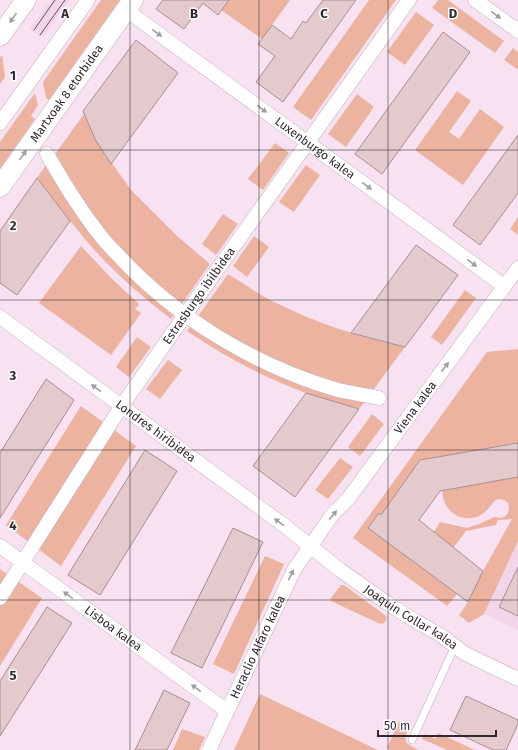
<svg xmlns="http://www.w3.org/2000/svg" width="518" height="750" viewBox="0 0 518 750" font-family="'Fira Sans',sans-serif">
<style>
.built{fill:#f2d5e9}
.green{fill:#ebb3a0}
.building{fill:#e4c9cd;stroke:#a88e92}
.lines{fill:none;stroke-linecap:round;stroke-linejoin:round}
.lane-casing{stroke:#c2adbc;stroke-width:8}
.street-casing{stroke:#c2adbc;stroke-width:15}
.secondary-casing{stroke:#c2adbc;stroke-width:21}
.lane{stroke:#fff;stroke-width:7}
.street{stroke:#fff;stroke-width:14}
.secondary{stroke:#fff;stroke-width:20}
.tram{stroke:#5e535b;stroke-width:1}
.oneway{fill:#a29ea1}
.grid{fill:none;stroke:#30282e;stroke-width:1;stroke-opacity:0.55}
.labels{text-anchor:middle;stroke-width:3;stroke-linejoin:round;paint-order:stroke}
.street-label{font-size:12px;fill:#30282e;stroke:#fff}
.grid-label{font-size:13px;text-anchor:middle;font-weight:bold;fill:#30282e;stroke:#fff;stroke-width:3;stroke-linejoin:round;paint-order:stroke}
</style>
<rect width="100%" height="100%" fill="#f8e2f1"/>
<path class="built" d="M51 0H69L43 37 30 29Z
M518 541V630L484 614Z"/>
<path class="green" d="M101 0H120L49 100 46 98 43 82Z
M229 0H290L262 39 221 10Z
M369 0H396L311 120 293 107Z
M438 0H448L504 41 495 53 432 8Z
M416 12 434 25 405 65 387 52Z
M513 48 518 52V70L504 60Z
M2 55 5 77 0 84V58Z
M457 91 471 101 449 132 459 139 480 109 504 127 463 185 415 150Z
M35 93 38 105 31 116 35 119 0 169V142Z
M357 94 374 107 346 147 328 134Z
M84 114 95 139 131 190 177 236 210 264 179 308 118 251 53 157Z
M275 143 289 153 263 190 248 179Z
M48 162 74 208 176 312 171 319C140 295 110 269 84 238 68 219 53 198 37 178Z
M306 165 320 175 294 212 279 202Z
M223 214 238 224 216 255 202 244Z
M518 217V235L510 229Z
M254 236 269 247 247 277 233 266Z
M81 246 111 278 139 304 135 309 141 313 111 355 39 303Z
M228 274C243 283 257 293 272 301 314 322 359 337 405 347L371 393 303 374 196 319Z
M465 290 476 298 442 345 431 337Z
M192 324 366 400 359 409C341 404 323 399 306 393 264 378 224 356 187 331Z
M137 337 151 347 129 377 116 367Z
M518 349V443L420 460 381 515 379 514 368 528 457 594 447 606 353 538 487 352Z
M168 360 182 370 160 399 146 389Z
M81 406 136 446 61 566 6 525Z
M372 414 384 424 360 456 348 447Z
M340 458 353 467 328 499 315 490Z
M518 477V541L484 614 469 623 459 615 468 602 483 571 512 519 498 520 496 525 466 531 453 548 434 532 440 522 467 528 479 524 494 517 501 518 506 516 509 510 508 503 504 500 498 499C492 502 490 508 485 512 470 525 448 517 443 498 442 494 443 489 444 485Z
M265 556 284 564 234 674 213 664Z
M0 569 42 598 0 666Z
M341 585H344L386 616C387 620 386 622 382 624L378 623 331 601V598Z
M260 694 378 750H234Z
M399 721 409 726C403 742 404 743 419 750H390L387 748Z
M182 729 205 737 199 750H173Z
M438 733 475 750H447L422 739 425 734 436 739Z"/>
<path class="building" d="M163 0H229L218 15 203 3 184 29 156 9Z
M323 0H356L283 102 256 82 275 56 258 44 272 25 291 39 303 21 306 23Z
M443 32 470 52 382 174 355 154Z
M136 40 178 73 111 164 95 139 83 111Z
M518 135V193L480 245 453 225Z
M37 178 70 221 17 295 0 283V231Z
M416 245 458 275 411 339 405 347 351 333Z
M46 379 74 400 0 518V453Z
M306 393 359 409 295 497 253 466Z
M518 443V477L440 491 419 520 483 571 468 602 368 528 379 513 381 515 420 460Z
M145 450 177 471 100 595 68 575Z
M233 528 263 542 202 668 171 653Z
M518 567V616L499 607Z
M47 607 72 623 0 736V681Z
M164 690 190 703 167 750H135Z
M466 696 518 720V724L506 750H493L450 730Z"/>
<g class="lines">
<defs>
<path id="lane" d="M412 740 455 646"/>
<g id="street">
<path d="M475 0 518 31"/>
<path id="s1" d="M126 10 504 286"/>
<path d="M0 123 88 0"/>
<path d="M47 154C63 182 80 210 100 235 105 242 112 249 118 255 176 318 255 366 338 390 351 393 365 395 379 398"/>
<path id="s2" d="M0 317 285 526 340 570 387 603 414 620 442 636 464 653 518 679"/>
<path id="s3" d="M0 546 227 711"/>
<path id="s4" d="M0 598 121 407 185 315 409 0"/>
<path id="s5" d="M209 750 294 570 332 515 348 499 518 268"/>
</g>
<g id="secondary">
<path d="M0 36 26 0"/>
<path id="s6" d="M0 187 133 0"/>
</g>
</defs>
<use href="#lane" class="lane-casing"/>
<use href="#street" class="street-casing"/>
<use href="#secondary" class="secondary-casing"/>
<use href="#lane" class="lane"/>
<use href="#street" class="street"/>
<use href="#secondary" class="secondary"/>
<path class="tram" d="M34 30 55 0
M40 35 65 0"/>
</g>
<defs><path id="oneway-solid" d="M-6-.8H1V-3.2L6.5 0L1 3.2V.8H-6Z"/></defs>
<g class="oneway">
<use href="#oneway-solid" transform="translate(496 15) rotate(36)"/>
<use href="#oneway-solid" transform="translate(13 18) rotate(125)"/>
<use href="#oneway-solid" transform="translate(157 33) rotate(36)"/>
<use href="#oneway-solid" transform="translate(262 109) rotate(36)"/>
<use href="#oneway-solid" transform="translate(23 155) rotate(-55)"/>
<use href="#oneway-solid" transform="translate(367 186) rotate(36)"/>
<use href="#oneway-solid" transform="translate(472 263) rotate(36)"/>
<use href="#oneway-solid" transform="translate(445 367) rotate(-53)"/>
<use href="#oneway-solid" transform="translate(96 388) rotate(-143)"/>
<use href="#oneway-solid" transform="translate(333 515) rotate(-50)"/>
<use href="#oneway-solid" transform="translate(279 522) rotate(-144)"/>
<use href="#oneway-solid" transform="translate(291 575) rotate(-65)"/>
<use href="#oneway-solid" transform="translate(68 595) rotate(-144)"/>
<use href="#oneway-solid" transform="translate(196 688) rotate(-144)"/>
</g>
<path class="grid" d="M130 0V750M259 0V750M388 0V750M0 150H518M0 300H518M0 450H518M0 600H518"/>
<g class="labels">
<g class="street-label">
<text dy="4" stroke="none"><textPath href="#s6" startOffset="115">Martxoak 8 etorbidea</textPath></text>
<text dy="4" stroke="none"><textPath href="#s1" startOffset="234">Luxenburgo kalea</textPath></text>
<text dy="4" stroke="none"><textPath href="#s4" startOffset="362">Estrasburgo ibilbidea</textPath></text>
<text dy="4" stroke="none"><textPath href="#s5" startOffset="402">Viena kalea</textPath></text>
<text dy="4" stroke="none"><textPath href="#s2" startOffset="193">Londres hiribidea</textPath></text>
<text dy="4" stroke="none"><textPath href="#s2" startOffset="509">Joaquin Collar kalea</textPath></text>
<text dy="4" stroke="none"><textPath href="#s3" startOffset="140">Lisboa kalea</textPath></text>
<text dy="4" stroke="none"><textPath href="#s5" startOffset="114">Heraclio Alfaro kalea</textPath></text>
</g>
</g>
<g class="grid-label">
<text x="65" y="18">A</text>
<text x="194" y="18">B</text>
<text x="324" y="18">C</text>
<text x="453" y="18">D</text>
<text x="13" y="80">1</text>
<text x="13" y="230">2</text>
<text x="13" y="380">3</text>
<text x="13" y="530">4</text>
<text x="13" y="680">5</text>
</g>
<path d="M378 730v6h118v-6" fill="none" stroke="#30282e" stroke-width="2"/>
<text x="384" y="730" font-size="12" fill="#30282e" stroke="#ffffff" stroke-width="3" paint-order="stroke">50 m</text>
</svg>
